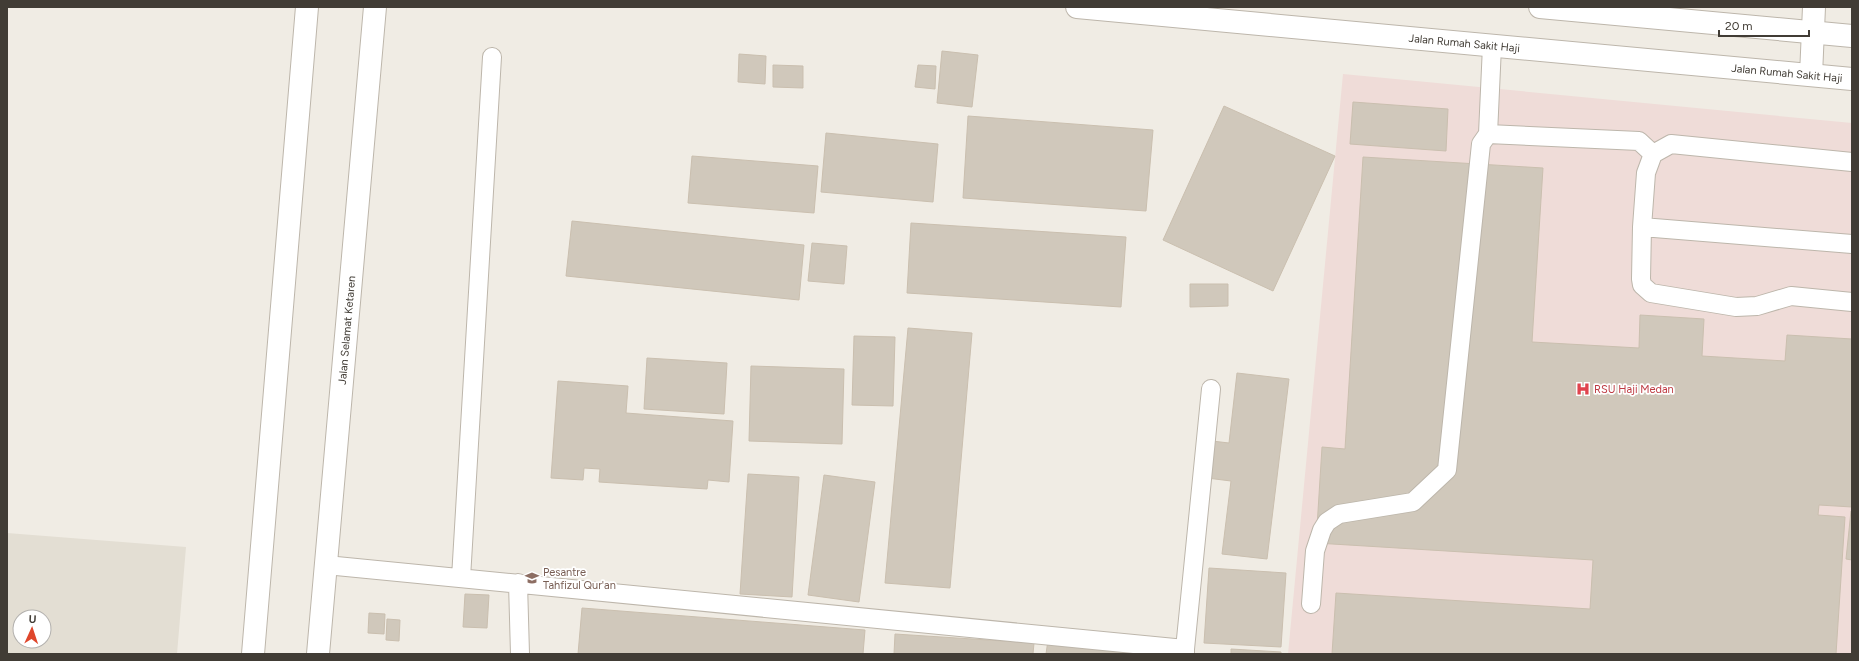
<svg xmlns="http://www.w3.org/2000/svg" width="1859" height="661" viewBox="0 0 1859 661" font-family="Figtree,sans-serif">
<style>
.residential{fill:#e3ded3;fill-rule:evenodd}
.medical{fill:#efdcd8}
.building{fill:#d0c8bb;stroke:#cabfaf}
.lines{fill:none;stroke-linecap:round;stroke-linejoin:round}
.service-casing{stroke:#bdb6ab;stroke-width:20}
.minor-casing{stroke:#bdb6ab;stroke-width:24}
.tertiary-casing{stroke:#bdb6ab;stroke-width:24}
.service{stroke:#fff;stroke-width:18}
.minor{stroke:#fff;stroke-width:22}
.tertiary{stroke:#fff;stroke-width:22}
.labels{text-anchor:middle;stroke-width:3.5;stroke-linejoin:round;paint-order:stroke}
.street-label{font-size:11px;fill:#413c35;stroke:#fff}
.health-label{font-size:11px;fill:#be3a42;stroke:#fff;text-anchor:start}
.education-label{font-size:11px;fill:#785e54;stroke:#fff;text-anchor:start}
</style>
<rect width="100%" height="100%" fill="#f0ece4"/>
<path class="residential" d="M7 533 186 547 177 654H7ZM20 617H44V641H20Z"/>
<path class="medical" d="M1343 74 1852 123V654H1288Z"/>
<path class="building" d="M942 51 978 55 972 107 937 103Z
M739 54 766 56 765 84 738 82Z
M773 65 803 66V88L773 87Z
M918 65 936 66 935 89 915 87Z
M1353 102 1448 109 1446 151 1350 144Z
M1224 106 1335 156 1273 291 1163 240Z
M968 116 1153 130 1146 211 963 198Z
M826 133 938 144 933 202 821 192Z
M692 156 818 166 814 213 688 203Z
M1363 157 1543 168 1532 342 1639 348 1640 315 1704 319 1702 356 1785 361 1787 335 1852 339V507L1819 505 1818 515 1845 517 1836 654H1332L1336 593 1590 609 1593 560 1316 543 1322 447 1345 449Z
M572 221 804 245 799 300 566 276Z
M911 223 1126 237 1121 307 907 293Z
M812 243 847 246 844 284 808 281Z
M1190 284H1228V306L1190 307Z
M908 328 972 333 950 588 885 583Z
M854 336 895 337 893 406 852 405Z
M647 358 727 363 724 414 644 409Z
M751 366 844 369 842 444 749 441Z
M1237 373 1289 379 1267 559 1222 554 1231 481 1207 478 1212 441 1229 443Z
M558 381 628 386 626 413 733 421 729 482 708 480 707 489 599 482 600 469 584 468 583 480 551 478Z
M748 474 799 477 792 597 740 594Z
M824 475 875 482 859 602 808 595Z
M1851 511H1852V560L1846 559Z
M1209 568 1286 573 1281 647 1204 643Z
M465 594 489 595 487 628 463 627Z
M582 608 865 630 863 654H578Z
M369 613 385 614 384 634 368 633Z
M387 619 400 620 399 641 386 640Z
M895 634 1034 643 1033 654H894Z
M1048 640 1166 654H1046Z
M1231 649 1281 652V654H1231Z"/>
<g class="lines">
<defs>
<path id="service" d="M1488 134 1492 46
M1642 227 1646 173 1653 154 1671 144 1852 162
M1852 244 1642 227 1641 279 1642 285 1651 293 1736 307 1757 306 1791 296 1852 302
M326 565 1185 649V654
M461 578 492 57
M518 583 520 654
M1311 604 1315 551 1322 530 1327 522 1339 514 1413 502 1447 470 1481 144 1488 134 1639 141 1653 154
M1185 649 1211 389"/>
<g id="minor">
<path id="s1" d="M1077 7 1852 79"/>
<path d="M1540 7 1852 36"/>
<path d="M1811 75 1814 7"/>
</g>
<g id="tertiary">
<path d="M253 654 307 7"/>
<path id="s2" d="M318 654 375 7"/>
</g>
</defs>
<use href="#service" class="service-casing"/>
<use href="#minor" class="minor-casing"/>
<use href="#tertiary" class="tertiary-casing"/>
<use href="#service" class="service"/>
<use href="#minor" class="minor"/>
<use href="#tertiary" class="tertiary"/>
</g>
<defs>
<symbol id="hospital-bare" viewBox="-9 -9 18 18"><path d="M-5-5h3v3.5h4V-5h3V5h-3V1.5h-4V5h-3Z" fill="#e0444e" stroke="#fff" stroke-width="2.5" paint-order="stroke"/></symbol>
<symbol id="school-bare" viewBox="-9 -9 18 18"><path d="M0-5L7-2L0 1L-7-2ZM-4 1L0 2.5L4 1V4Q0 6-4 4Z" fill="#8d6e63" stroke="#fff" stroke-width="2.5" paint-order="stroke"/></symbol>
</defs>
<g fill-rule="evenodd">
<use href="#hospital-bare" x="1573" y="379" width="20" height="20"/>
<use href="#school-bare" x="522" y="568" width="20" height="20"/>
</g>
<g class="labels">
<g class="street-label">
<text dy="4" stroke="none"><textPath href="#s1" startOffset="389">Jalan Rumah Sakit Haji</textPath></text>
<text dy="4" stroke="none"><textPath href="#s1" startOffset="713">Jalan Rumah Sakit Haji</textPath></text>
<text dy="4" stroke="none"><textPath href="#s2" startOffset="325">Jalan Selamat Ketaren</textPath></text>
</g>
<g class="health-label">
<text x="1594" y="393">RSU Haji Medan</text>
</g>
<g class="education-label">
<text x="543" y="576">Pesantre<tspan x="543" dy="13">Tahfizul Qur'an</tspan></text>
</g>
</g>
<rect width="1859" height="661" fill="none" stroke="#413c35" stroke-width="16"/>
<g transform="translate(32 629) rotate(3)"><circle r="19" fill="#ffffff" stroke="#b3b1ae"/>
<path d="M0-3L7 15L0 10L-7 15Z" fill="#df462b"/>
<text y="-6" font-size="11" font-weight="bold" text-anchor="middle" fill="#413c35">U</text>
</g>
<path d="M1719 30v6h90v-6" fill="none" stroke="#413c35" stroke-width="2"/>
<text x="1725" y="30" font-size="12" fill="#413c35" stroke="#ffffff" stroke-width="3" paint-order="stroke">20 m</text>
</svg>
